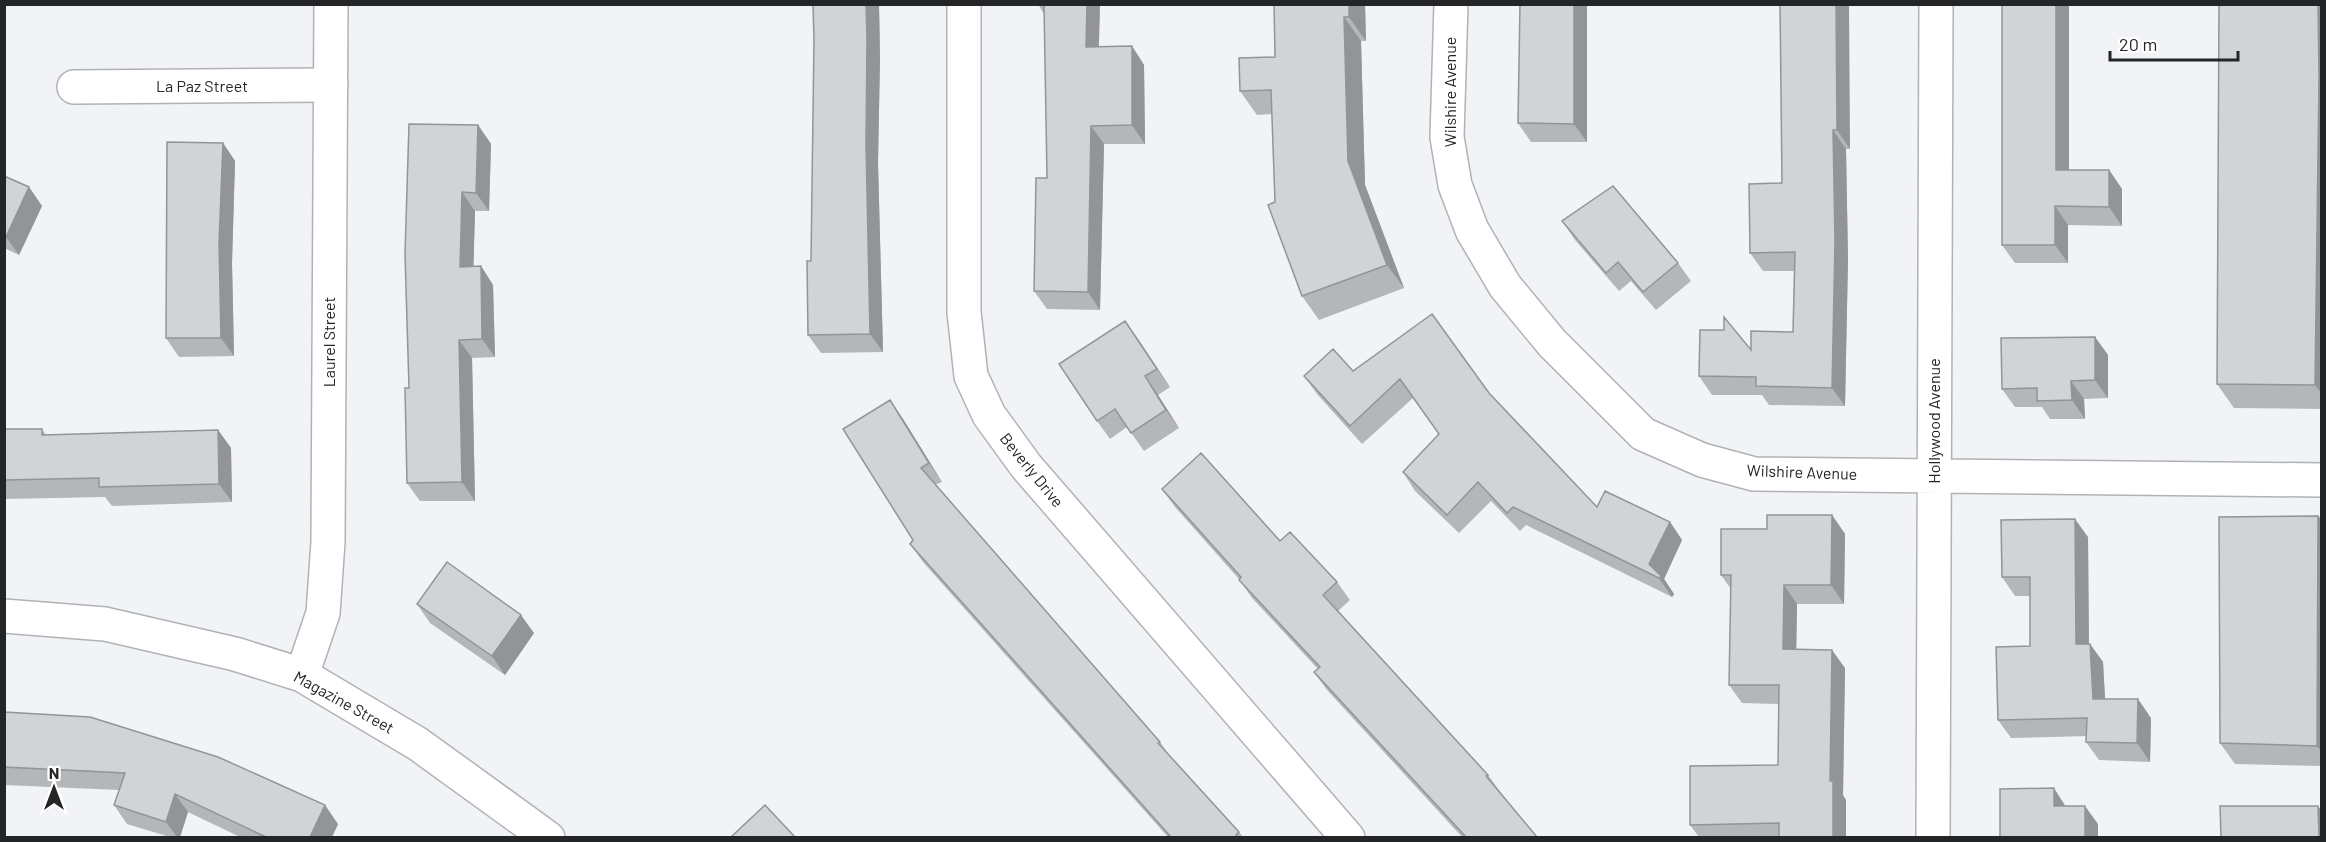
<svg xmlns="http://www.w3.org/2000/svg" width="2326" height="842" viewBox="0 0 2326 842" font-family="Barlow,sans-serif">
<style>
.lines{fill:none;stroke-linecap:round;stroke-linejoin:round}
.minor-casing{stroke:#b0b3b5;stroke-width:36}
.tertiary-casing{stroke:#b0b3b5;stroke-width:36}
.minor{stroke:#fff;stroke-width:33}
.tertiary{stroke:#fff;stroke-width:33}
.wall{fill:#b4b6b8}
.shaded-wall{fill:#929496}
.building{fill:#d1d4d6;stroke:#929496;stroke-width:1.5}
.labels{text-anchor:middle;stroke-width:4.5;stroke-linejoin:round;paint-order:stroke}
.street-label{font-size:16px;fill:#242526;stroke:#fff}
</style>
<rect width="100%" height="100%" fill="#f1f3f6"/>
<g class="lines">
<defs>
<path id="minor" d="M964 4V312L971 376 989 415 1026 466 1348 838
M1451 4 1447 137 1455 185 1472 230 1505 286 1552 343 1643 434 1702 460 1754 474 2322 480
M74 87 331 85
M1933 838 1936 4"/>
<path id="tertiary" d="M4 616 105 624 235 654 302 675 418 744 548 838
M302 675 323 613 328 542 331 4"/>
</defs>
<use href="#minor" class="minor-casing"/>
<use href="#tertiary" class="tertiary-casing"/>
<use href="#minor" class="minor"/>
<use href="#tertiary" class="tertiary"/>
</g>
<path class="wall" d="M813 4H879L880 58 878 163 883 352 821 353 808 335 811 261 814 39Z
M1038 4H1100L1099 47 1132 46 1144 65 1145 144H1104L1100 310 1047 309 1034 291 1047 178 1044 14Z
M1274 4H1365L1366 41H1361L1365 185 1404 288 1319 320 1302 296 1275 202 1272 114 1257 115 1240 91 1275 57Z
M1520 4H1587V142H1531L1518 123Z
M1780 4 1850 149H1846L1848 259 1845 406 1769 405 1762 395H1712L1699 376 1751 350 1793 332 1794 271H1763L1750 253 1782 183Z
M2069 4V170H2109L2122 189V226L2068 225V263H2015L2002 245Z
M2322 4V409L2234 408 2217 384Z
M478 125 491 144 489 211H475L473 267 481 266 493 285 495 357 472 358 475 501H420L407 483 409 388Z
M223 143 235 161 232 263 234 356 179 357 166 338Z
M4 176 29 187 42 206 19 255 4 248Z
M1562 221 1678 263 1691 281 1656 310 1631 281 1619 291 1575 240Z
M1125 321 1170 387 1158 395 1179 428 1144 451 1127 427 1110 439 1097 421Z
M2095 337 2108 355V398L2084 399 2085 419H2050L2042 407H2015L2002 389Z
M1353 371 1489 393 1597 507 1670 522 1682 540 1664 579 1674 594 1672 597 1526 525 1520 531 1491 501 1459 533 1415 491 1403 472 1439 434 1413 398 1362 444 1317 394 1304 376Z
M903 419 942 482 935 485 1160 742 1171 758 1239 832 1243 837H1168L923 562 910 544 913 540Z
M4 429H42L46 435 218 430 231 448 232 502 112 506 105 497 4 499Z
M1162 489 1280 541 1337 582 1350 600 1338 611 1488 775 1501 793 1537 837H1462L1327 690 1314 672 1318 669 1252 598 1239 579 1175 507Z
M1832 515 1845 534 1844 604H1797L1796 650 1845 668 1843 795 1846 800V837H1699L1690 825 1778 765 1779 704 1742 703 1729 685 1731 589 1721 575 1767 529Z
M2318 516 2322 520V766L2235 764 2220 743Z
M2088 537 2089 644H2090L2103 662 2105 699 2151 718 2150 762 2099 760 2086 742 2087 736 2011 738 1998 720 2030 646V596H2015L2002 577Z
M417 604 534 633 505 675 430 623Z
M4 712 338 824 332 837H240L188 812 180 837H170L127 824 114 805 119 790 4 785Z"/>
<path class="shaded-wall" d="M866 4H879L880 58 878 163 883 352 870 334 866 144Z
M1087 4H1100L1098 65 1086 47Z
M1349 4H1365L1366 41 1349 17Z
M1574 4H1587V142L1574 124Z
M1836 4H1849L1850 149 1837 130Z
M2056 4H2069V188L2056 170Z
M2318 4H2322V394L2315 385Z
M1344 17 1361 41 1365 185 1404 288 1387 265 1348 161Z
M1132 46 1144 65 1145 144 1132 125Z
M478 125 491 144 489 211 476 193Z
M1091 126 1104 144 1100 310 1088 292Z
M1833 130 1846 149 1848 259 1845 406 1832 388Z
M223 143 235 161 232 263 234 356 221 338 219 244Z
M2109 170 2122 189V226L2109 207Z
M29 187 42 206 19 255 6 237Z
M462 192 475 211 473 285 460 267Z
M2055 206 2068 225V263L2055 245Z
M481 266 493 285 495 357 482 339Z
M1125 321 1138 339 1170 387 1157 369Z
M2095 337 2108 355V398L2095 380Z
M459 340 472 358 475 501 462 482Z
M1145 376 1158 395 1179 428 1166 410Z
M2071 381 2084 399 2085 419 2072 400Z
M890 400 903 419 942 482 929 463Z
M218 430 231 448 232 502 219 484Z
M1832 515 1845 534 1844 604 1831 585Z
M2318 516 2322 520V752L2317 746Z
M2075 519 2088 537 2089 663 2076 644Z
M1670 522 1682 540 1664 579 1674 594 1672 597 1649 564Z
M1784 585 1797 604 1796 668 1783 649Z
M521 615 534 633 505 675 492 656Z
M2090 644 2103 662 2106 717 2093 699Z
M1832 650 1845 668 1843 795 1846 800V837H1833L1830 781Z
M2138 699 2151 718 2150 762 2137 743Z
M2054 788 2066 807 2054 806Z
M175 794 188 812 180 837H177L166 822Z
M325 805 338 824 332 837H310Z
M2085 806 2098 824V837H2085Z
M2318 806 2322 811V837H2319Z"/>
<path class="building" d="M813 4H866L867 40 866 144 870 334 808 335 807 261H811L814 39Z
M1044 4H1087L1086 47 1132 46V125L1091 126 1088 292 1034 291 1036 178H1047Z
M1274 4H1349V17H1344L1348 161 1387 265 1302 296 1268 205 1275 202 1271 90 1240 91 1239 58 1275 57Z
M1520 4H1574V124L1518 123Z
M1780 4H1836L1837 130H1833L1835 241 1832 388 1756 386V377L1699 376 1700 330H1724V317L1751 350V331L1793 332 1795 252 1750 253 1749 184 1782 183Z
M2002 4H2056V170H2109V207L2055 206V245H2002Z
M2219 4H2318L2319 77 2315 385 2217 384Z
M409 124 478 125 476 193 462 192 460 267 481 266 482 339 459 340 462 482 407 483 405 388H409L405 254Z
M167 142 223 143 219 244 221 338H166Z
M4 176 29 187 6 237 4 236Z
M1613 186 1678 263 1643 292 1618 262 1606 273 1562 221Z
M1432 314 1489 393 1597 507 1605 491 1670 522 1649 564 1661 576 1659 578 1513 507 1507 513 1478 482 1447 515 1403 472 1439 434 1400 379 1350 426 1304 376 1333 349 1353 371Z
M1125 321 1157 369 1145 376 1166 410 1131 433 1115 409 1097 421 1059 364Z
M2095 337V380L2071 381 2072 400 2037 401V388L2002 389 2001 338Z
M890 400 929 463 921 468 1160 742 1158 743 1239 832 1236 835 1238 837H1171L910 544 913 540 843 429Z
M4 429H42V435L218 430 219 484 99 487V478L4 480Z
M1201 453 1280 541 1290 532 1337 582 1323 595 1488 775 1486 776 1537 837H1466L1314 672 1320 667 1239 580 1241 577 1162 489Z
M1767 515H1832L1831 585H1784L1783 649 1832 650 1830 781H1833V837H1779V823L1690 825V766L1778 765 1779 685H1729L1731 575H1721V529H1767Z
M2318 516 2317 746 2220 743 2219 517Z
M2075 519 2076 644H2090L2093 699H2138L2137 743 2086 742 2087 718 1998 720 1996 647 2030 646V577H2002L2001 520Z
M447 562 521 615 492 656 417 604Z
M4 712 90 717 218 757 325 805 310 837H266L175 794 166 822 114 805 125 773 4 767Z
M2054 788V806H2085V837H2000V789Z
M765 805 795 837H731Z
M2220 806H2318L2319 837H2221Z"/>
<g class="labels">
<g class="street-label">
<text x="202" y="92">La Paz Street</text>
<text transform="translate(1450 92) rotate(-90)" y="6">Wilshire Avenue</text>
<text transform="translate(329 342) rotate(-90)" y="6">Laurel Street</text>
<text transform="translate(1934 421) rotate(-90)" y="6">Hollywood Avenue</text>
<text transform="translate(1032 470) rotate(51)" y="6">Beverly Drive</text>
<text transform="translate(1802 472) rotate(2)" y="6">Wilshire Avenue</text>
<text transform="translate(344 702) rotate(29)" y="6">Magazine Street</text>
</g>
</g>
<rect width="2326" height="842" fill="none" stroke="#242526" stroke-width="12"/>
<g transform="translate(54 788)" stroke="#ffffff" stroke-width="4.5" paint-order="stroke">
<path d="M0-4.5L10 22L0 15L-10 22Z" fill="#242526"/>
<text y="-9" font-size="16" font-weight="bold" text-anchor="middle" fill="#242526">N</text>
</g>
<path d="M2110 51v9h128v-9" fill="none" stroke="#242526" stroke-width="3"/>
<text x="2119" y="51" font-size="18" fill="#242526" stroke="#ffffff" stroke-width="4.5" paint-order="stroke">20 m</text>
</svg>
